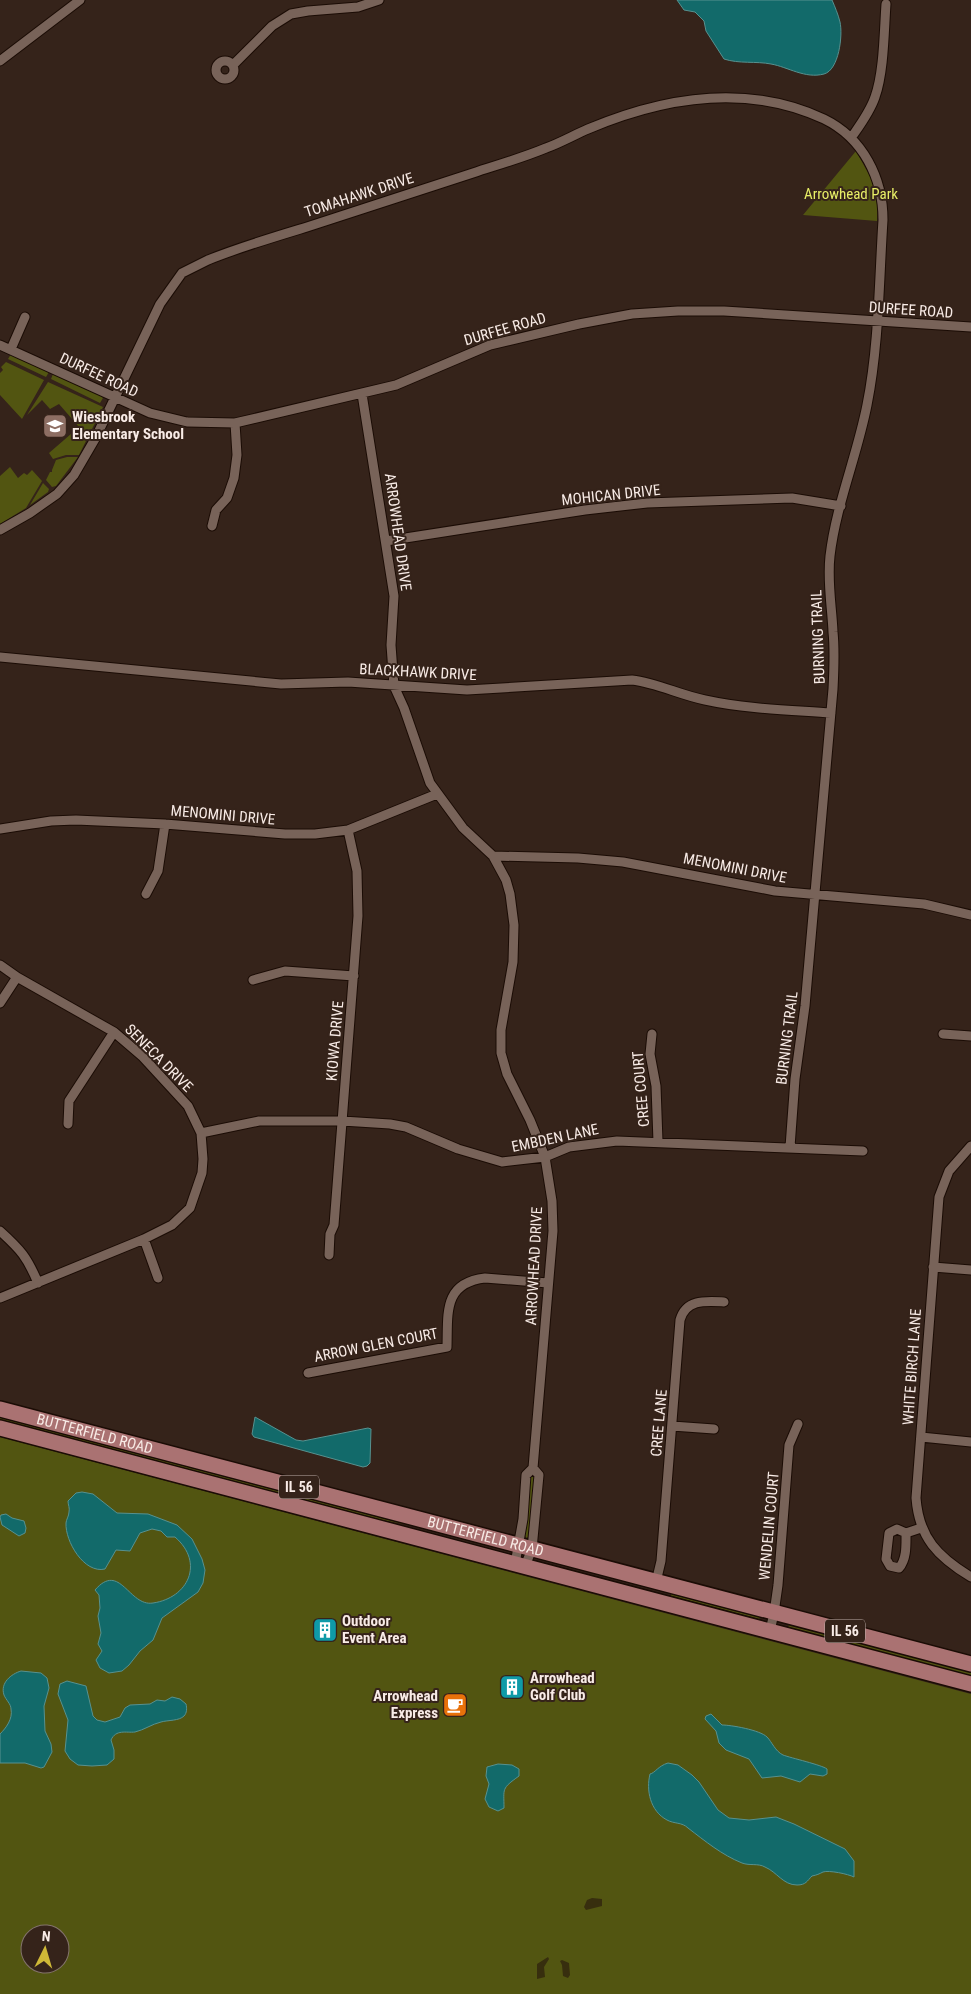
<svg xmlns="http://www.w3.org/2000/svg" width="971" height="1994" viewBox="0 0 971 1994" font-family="'Roboto Condensed',sans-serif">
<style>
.green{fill:#525511;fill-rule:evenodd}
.sand{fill:#372e0e}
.water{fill:#126a6a;stroke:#57918f}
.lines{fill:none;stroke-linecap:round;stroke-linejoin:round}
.minor-casing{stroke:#1b0c05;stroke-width:11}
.primary-casing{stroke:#1b0c05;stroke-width:18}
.minor{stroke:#786359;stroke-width:9}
.primary{stroke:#aa7272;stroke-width:15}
.labels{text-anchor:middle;stroke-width:4;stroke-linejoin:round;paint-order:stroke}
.shield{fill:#35231a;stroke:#beafa9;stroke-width:1}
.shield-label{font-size:14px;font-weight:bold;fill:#f8ebe6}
.park-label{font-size:15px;fill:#e6ed66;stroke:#35231a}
.street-label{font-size:15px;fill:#f8ebe6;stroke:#35231a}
.poi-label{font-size:15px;font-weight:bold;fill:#f8ebe6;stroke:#35231a;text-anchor:start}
</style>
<rect width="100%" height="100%" fill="#35231a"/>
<path class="green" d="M856 151 872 180 878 200 877 221 803 215Z
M11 354 49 372 46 377 8 359Z
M6 362 44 380 22 419 0 395V373L3 370 1 367Z
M53 374 101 396 103 398 100 403 51 379Z
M48 382 103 407 79 455H66L53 459 49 453 79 427 59 404 50 409 42 400 27 415Z
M67 457H78L56 486 52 487 46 480 50 472H52V470L56 460Z
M10 467 18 478 24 473 27 475 32 470 42 481 26 508 0 524V476Z
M43 483 49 489 48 492 30 505Z
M0 1414 435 1530 330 1510 0 1423Z
M0 1437 971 1694V1994H0ZM30 1934H60V1964H30Z
M535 1474 530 1536 526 1538 525 1535 530 1475Z
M671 1593 717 1602 761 1616 759 1619 671 1596Z
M789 1623 971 1669V1679L788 1629Z"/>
<path class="sand" d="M592 1898 602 1899V1906L586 1910 584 1907 587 1900Z
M548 1957 549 1959 544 1967 545 1977 537 1979V1964Z
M562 1960 569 1963 570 1975 568 1978 563 1976 562 1965 560 1961Z"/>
<path class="water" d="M677 0H832C835 7 838 14 840 22 843 35 839 70 824 74 805 79 788 67 771 64 756 61 739 64 724 59L706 31 704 21 695 12 684 10Z
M255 1417 296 1440 303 1441 368 1428 371 1429 370 1463 367 1466 363 1467 254 1437 252 1434Z
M82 1492 93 1494 117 1513 148 1514 177 1525 192 1539 202 1559 205 1570 203 1583 198 1592 162 1618 153 1640 140 1651 129 1665 122 1671 109 1673 100 1668 96 1660 102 1651 98 1644 101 1633 98 1616 100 1608 99 1595 95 1590C120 1561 129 1607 153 1603 188 1598 205 1563 175 1537H167L161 1531 152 1529 140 1533 130 1551 116 1550 105 1569C84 1574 65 1541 66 1523 66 1520 69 1516 69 1512 70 1508 68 1505 68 1501L76 1493Z
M6 1514 12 1518 24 1521 26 1528 25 1533 19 1536 2 1525 0 1517 1 1515Z
M21 1671 41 1673 47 1678 49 1688 44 1706 45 1731 51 1744 52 1752 44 1767 41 1768 25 1763H0V1734C6 1728 13 1719 11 1709 11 1704 6 1700 4 1695 0 1683 11 1674 21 1671Z
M67 1681 86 1686 93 1716 97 1720 105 1722 120 1717 125 1708 130 1705 150 1704 157 1700 165 1701 172 1697 180 1699 186 1704C187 1708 187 1713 184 1716 179 1721 168 1720 161 1722 152 1724 144 1730 135 1732 126 1733 116 1729 111 1740L114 1750V1759L107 1765 92 1766 78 1765 70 1759 65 1751 68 1720 58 1694 60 1684Z
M711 1714 722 1725C731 1725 760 1730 767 1737 772 1742 775 1751 783 1755 791 1758 822 1765 827 1769V1774L823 1776 810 1774 800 1782 781 1776 762 1778 749 1759 726 1750 719 1743 716 1731 705 1719 706 1716Z
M668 1763 678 1765 692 1775 699 1782 718 1810 729 1818 749 1820 776 1817 794 1824 845 1849 854 1861V1877C848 1874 829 1870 823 1872 819 1874 817 1875 812 1876 807 1881 806 1885 797 1885 783 1885 777 1872 765 1867 758 1863 750 1866 742 1863 722 1855 705 1841 688 1828 682 1822 674 1824 667 1820 650 1811 646 1790 650 1774 655 1773 658 1766 668 1763Z
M498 1764 512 1765 519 1769V1776C501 1789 504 1788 504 1808L498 1811 489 1807 485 1799 489 1784 486 1776 487 1767Z"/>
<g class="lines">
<defs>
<path id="minor" d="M216 70a9 9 0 1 1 18 0a9 9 0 1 1-18 0Z
M0 61 80 0
M233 65 272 26 291 14 308 11 358 7 379 0
M851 138C860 125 870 112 875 97 884 72 884 32 886 4
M0 345 150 413 187 422 235 423 396 385 490 345 579 324 632 314 678 311H724L971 327
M11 349 25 317
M362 394 394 596 391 645 394 686 404 708 430 783 463 828 493 856 506 880 510 894 514 925 513 962 501 1030V1053L507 1074 530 1120 545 1157 552 1201 553 1231 533 1468 526 1475 523 1519 515 1564
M212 526 216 510 227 498 234 478 237 455 235 423
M0 530 30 513 57 494 74 475 95 439 160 304 182 273 208 260C240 247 274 237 307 227 362 209 418 191 473 173 497 165 522 158 546 148 560 143 574 135 588 129 664 97 747 83 824 119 863 138 883 178 883 220 879 281 879 345 867 405 857 456 836 505 830 556 827 582 832 607 833 632 835 651 834 670 833 689L805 1006 795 1079 790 1147
M386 541 585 510 647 503 792 498 841 506
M0 657 281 684 348 682 467 690 632 680C657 683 680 695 705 700 746 709 790 710 831 713
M0 829 51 821 76 820 165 824 285 834H315L348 830 437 794
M493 856 578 858 623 862 775 891 924 904 971 915
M146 894 158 871 165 824
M0 965 17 977 114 1032 142 1056 188 1106 201 1133 203 1159 202 1173 190 1208 172 1225 144 1239 0 1298
M253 980 285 971 354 976
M0 1003 17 977
M652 1034 650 1054 656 1086 658 1142
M943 1034 971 1036
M68 1124 69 1101 114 1032
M201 1133 259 1121H342L390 1124 406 1127 458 1149 502 1162 545 1157 569 1147 617 1141 863 1151
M971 1146 949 1171 939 1197 916 1498C919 1538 938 1557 971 1577
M0 1231C21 1250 27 1257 38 1283
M144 1239 158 1278
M329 1255 330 1234 334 1225 358 916 357 871 348 830
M933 1267 971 1270
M308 1373 447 1347C448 1313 443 1283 485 1278L548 1283
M672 1426 714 1429
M921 1437 971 1442
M906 1533C906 1544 907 1559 899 1568L890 1566 886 1559 889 1533 897 1529 906 1533 921 1528
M525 1566 532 1549 539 1475 533 1468
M656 1582 661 1561 680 1320C686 1299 705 1301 724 1302
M770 1631 774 1613 778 1585 789 1445 798 1424"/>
<g id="primary">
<path id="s1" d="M0 1409 971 1664"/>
<path d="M0 1428 971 1684"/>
</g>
</defs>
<use href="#minor" class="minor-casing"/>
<use href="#primary" class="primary-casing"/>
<use href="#minor" class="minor"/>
<use href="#primary" class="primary"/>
</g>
<defs>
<symbol id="school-square" viewBox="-11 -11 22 22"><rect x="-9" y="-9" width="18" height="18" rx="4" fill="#8d6e63" stroke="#35231a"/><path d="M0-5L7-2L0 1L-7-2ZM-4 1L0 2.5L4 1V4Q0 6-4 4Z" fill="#fff"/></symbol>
<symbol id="building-square" viewBox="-11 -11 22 22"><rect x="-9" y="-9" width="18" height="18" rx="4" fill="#0f9aa8" stroke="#35231a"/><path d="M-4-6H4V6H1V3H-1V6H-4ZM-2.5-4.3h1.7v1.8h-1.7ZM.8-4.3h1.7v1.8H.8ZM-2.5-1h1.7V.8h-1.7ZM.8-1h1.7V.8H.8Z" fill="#fff"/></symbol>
<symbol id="cafe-square" viewBox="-11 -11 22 22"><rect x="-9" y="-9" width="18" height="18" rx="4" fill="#e8710a" stroke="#35231a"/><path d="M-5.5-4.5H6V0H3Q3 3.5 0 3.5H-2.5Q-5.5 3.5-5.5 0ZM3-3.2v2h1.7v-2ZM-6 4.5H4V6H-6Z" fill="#fff"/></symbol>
</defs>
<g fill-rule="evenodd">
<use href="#school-square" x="41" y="412" width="28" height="28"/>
<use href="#building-square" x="311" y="1616" width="28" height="28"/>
<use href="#building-square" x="498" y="1673" width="28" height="28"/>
<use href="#cafe-square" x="441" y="1691" width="28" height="28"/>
</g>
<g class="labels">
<g class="shield">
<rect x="279" y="1475.5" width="40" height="23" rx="4"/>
<rect x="825" y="1619.5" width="40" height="23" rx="4"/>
</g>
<g class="shield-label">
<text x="299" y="1492">IL 56</text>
<text x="845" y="1636">IL 56</text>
</g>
<g class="park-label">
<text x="851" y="199">Arrowhead Park</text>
</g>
<g class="street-label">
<text transform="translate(359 195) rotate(-18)" y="5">TOMAHAWK DRIVE</text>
<text transform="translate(911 310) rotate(4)" y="5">DURFEE ROAD</text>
<text transform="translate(505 329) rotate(-16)" y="5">DURFEE ROAD</text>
<text transform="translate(99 375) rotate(25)" y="5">DURFEE ROAD</text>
<text transform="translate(611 495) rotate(-6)" y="5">MOHICAN DRIVE</text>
<text transform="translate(398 532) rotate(82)" y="5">ARROWHEAD DRIVE</text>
<text transform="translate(818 637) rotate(-92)" y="5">BURNING TRAIL</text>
<text transform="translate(418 672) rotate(3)" y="5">BLACKHAWK DRIVE</text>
<text transform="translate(223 815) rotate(5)" y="5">MENOMINI DRIVE</text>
<text transform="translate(735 868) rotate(11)" y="5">MENOMINI DRIVE</text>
<text transform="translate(787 1038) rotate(-83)" y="5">BURNING TRAIL</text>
<text transform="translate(335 1041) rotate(-85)" y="5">KIOWA DRIVE</text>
<text transform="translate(159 1058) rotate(45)" y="5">SENECA DRIVE</text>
<text transform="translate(641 1089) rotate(-95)" y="5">CREE COURT</text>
<text transform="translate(555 1138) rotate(-12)" y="5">EMBDEN LANE</text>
<text transform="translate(534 1266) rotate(-87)" y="5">ARROWHEAD DRIVE</text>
<text transform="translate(376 1345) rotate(-11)" y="5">ARROW GLEN COURT</text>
<text transform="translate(912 1367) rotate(-86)" y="5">WHITE BIRCH LANE</text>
<text transform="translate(659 1423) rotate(-85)" y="5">CREE LANE</text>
<text dy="5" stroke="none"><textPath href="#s1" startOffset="98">BUTTERFIELD ROAD</textPath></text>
<text transform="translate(769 1526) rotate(-85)" y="5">WENDELIN COURT</text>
<text dy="5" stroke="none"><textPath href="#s1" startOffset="502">BUTTERFIELD ROAD</textPath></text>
</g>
<g class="poi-label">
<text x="72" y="422">Wiesbrook<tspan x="72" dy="17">Elementary School</tspan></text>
<text x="342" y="1626">Outdoor<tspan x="342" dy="17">Event Area</tspan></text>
<text x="530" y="1683">Arrowhead<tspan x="530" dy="17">Golf Club</tspan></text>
<text x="438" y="1701" text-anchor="end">Arrowhead<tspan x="438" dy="17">Express</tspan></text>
</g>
</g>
<g transform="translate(45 1949) rotate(5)"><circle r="24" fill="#35231a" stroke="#83736c"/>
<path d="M0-4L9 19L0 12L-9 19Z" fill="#cfb837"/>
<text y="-8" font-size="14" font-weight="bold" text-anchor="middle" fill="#f8ebe6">N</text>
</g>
</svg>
